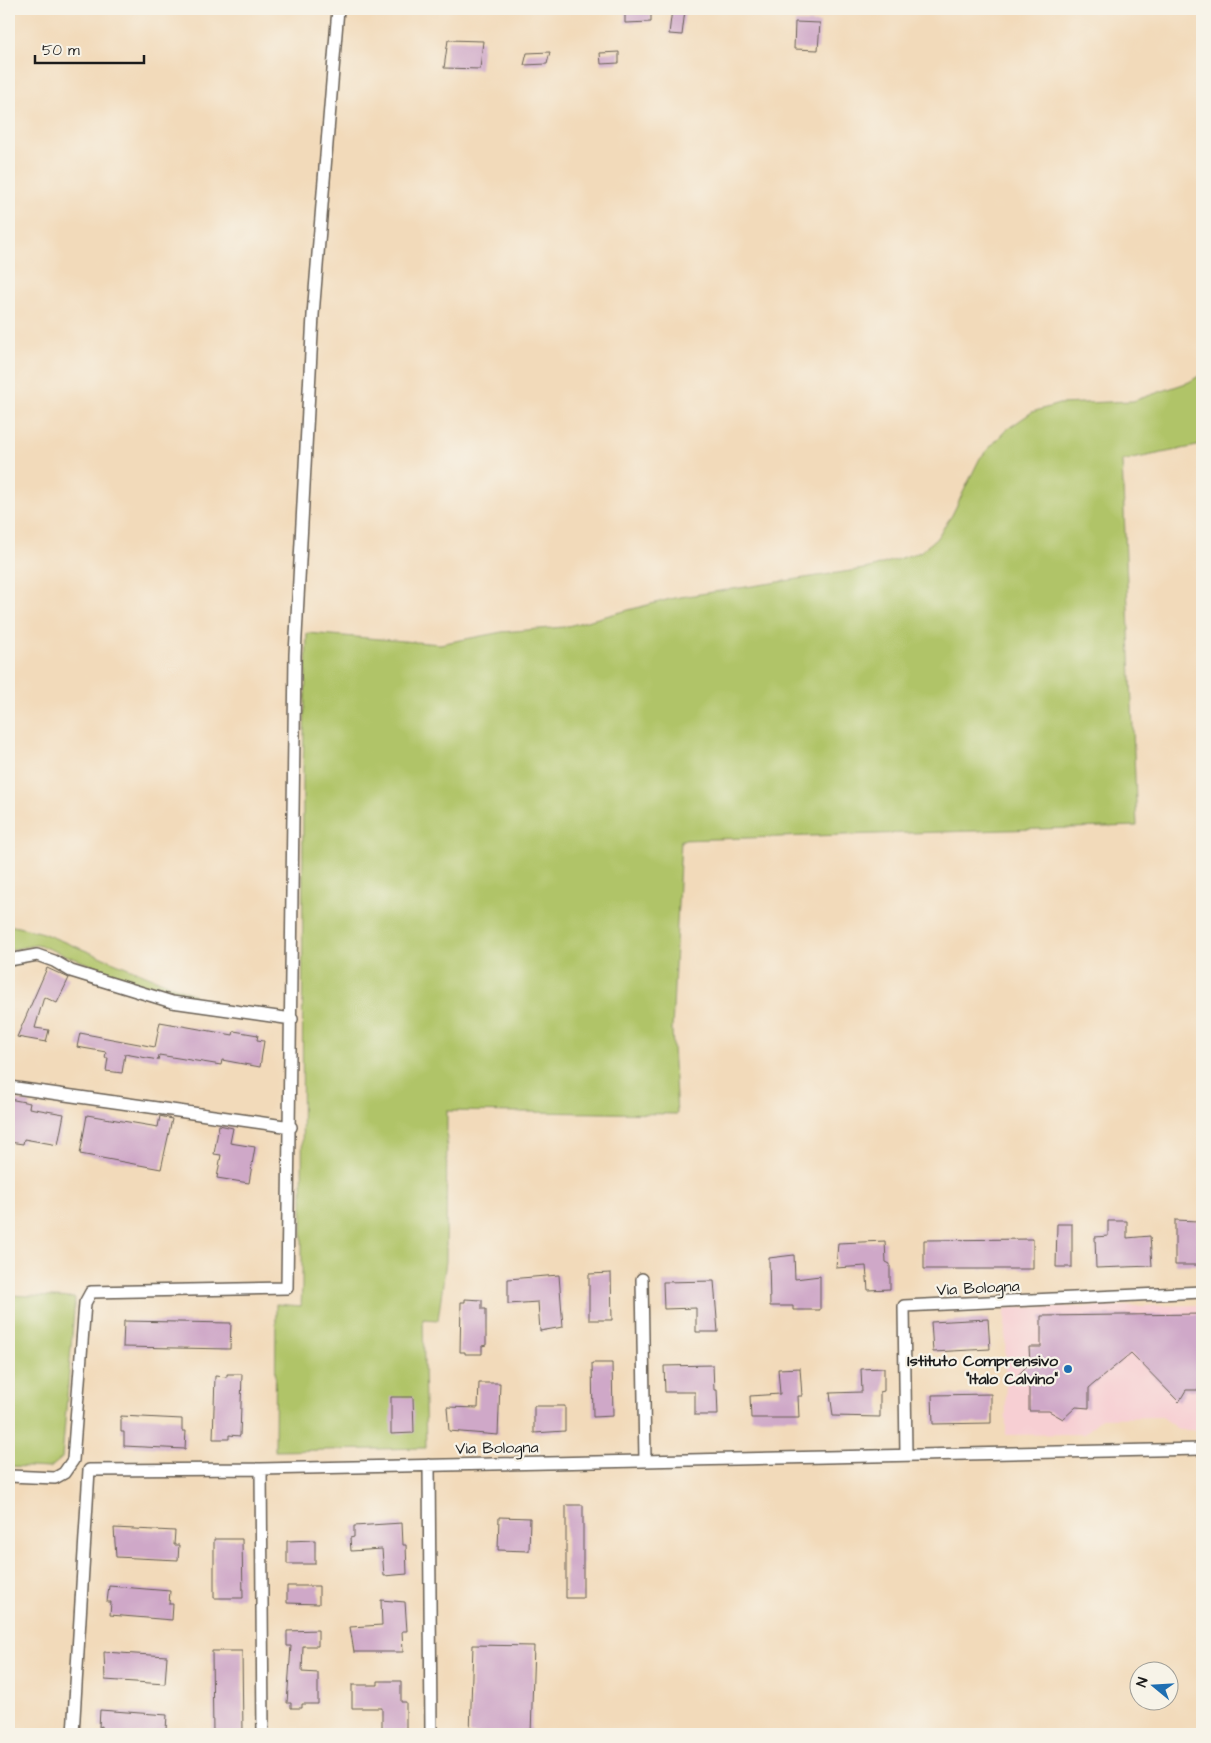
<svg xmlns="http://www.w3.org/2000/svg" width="1211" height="1743" viewBox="0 0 1211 1743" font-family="'Architects Daughter',sans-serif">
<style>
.built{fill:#f7cfd3}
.green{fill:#b0c468;stroke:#667042}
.building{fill:#cfa8c8}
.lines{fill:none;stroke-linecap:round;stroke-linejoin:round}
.street-casing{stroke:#675e53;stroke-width:14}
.street{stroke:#fff;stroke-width:11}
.poi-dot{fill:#1f6fb2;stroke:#f7f3e8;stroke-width:2}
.labels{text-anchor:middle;stroke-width:4.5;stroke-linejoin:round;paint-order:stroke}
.street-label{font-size:16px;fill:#1c1c1c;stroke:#f7f3e8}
.poi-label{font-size:16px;font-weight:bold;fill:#1c1c1c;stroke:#f7f3e8;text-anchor:end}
</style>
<rect width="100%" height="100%" fill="#f7f3e8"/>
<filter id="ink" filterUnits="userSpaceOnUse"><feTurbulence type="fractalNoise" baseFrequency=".02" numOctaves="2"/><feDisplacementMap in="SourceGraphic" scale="10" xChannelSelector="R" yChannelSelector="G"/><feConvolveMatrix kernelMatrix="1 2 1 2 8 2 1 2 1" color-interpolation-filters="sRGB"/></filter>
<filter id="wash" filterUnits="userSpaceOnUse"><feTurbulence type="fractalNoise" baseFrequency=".0096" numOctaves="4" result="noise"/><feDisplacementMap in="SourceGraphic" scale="20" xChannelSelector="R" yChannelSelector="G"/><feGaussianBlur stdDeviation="1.12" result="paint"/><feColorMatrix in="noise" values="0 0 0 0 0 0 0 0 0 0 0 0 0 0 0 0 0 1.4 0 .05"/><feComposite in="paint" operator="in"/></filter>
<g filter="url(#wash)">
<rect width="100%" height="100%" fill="#f2daba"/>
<path class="built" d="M1202 1305V1430H1179L1162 1417 1101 1418 1085 1434 1006 1435 1005 1308Z"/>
<path class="green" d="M1202 374V445L1122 461 1137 826 681 840 672 1030 677 1114 447 1111 446 1261 438 1320 423 1319 426 1448 275 1451 276 1304 301 1306 302 1286 303 769 307 633 440 644 502 632 564 627 674 598 870 568 920 552 936 539 952 515 980 458 1006 430 1032 412 1059 404 1133 401 1189 382Z
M9 925 40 932 195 995 193 999 175 997 44 947 36 945 9 950Z
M9 1295 75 1298 62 1458 50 1468 9 1466Z"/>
<g id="blocks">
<path class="building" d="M625 9H651V22L625 23Z
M672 9 685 10 682 35 669 34Z
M795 22 820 23 818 50 794 49Z
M448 40 483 41 480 69 444 68Z
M550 52 547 64 524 65 527 53Z
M619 52V63L601 64 600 53Z
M47 968 69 978 57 1003 44 997 35 1028 49 1030 46 1042 17 1037Z
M160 1022 233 1035 234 1031 258 1035 257 1040 264 1041 260 1067 222 1060 221 1065 178 1058 159 1055 158 1060 125 1054 122 1073 106 1071 108 1058H105L106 1052 77 1047 80 1033 155 1047Z
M9 1099 30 1103 29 1108 64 1114 58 1145 24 1139 23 1144 9 1142Z
M87 1115 158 1127 160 1116 172 1119 161 1169 80 1154Z
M219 1125 233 1128 230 1143 255 1147 249 1183 217 1178 221 1155 214 1154Z
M1175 1220 1198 1221 1197 1236H1202V1265H1175Z
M1108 1221H1127V1238L1150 1236 1152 1266 1096 1268 1095 1237 1108 1236Z
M1057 1224H1072V1267H1056Z
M1033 1239V1269H924V1240Z
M885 1241 886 1262 890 1264V1289L868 1290 866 1266 836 1268 838 1243Z
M794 1255 795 1279 820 1276V1310H793V1306H770L769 1258Z
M611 1273 612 1320H589V1274Z
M559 1275 563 1327 540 1331 538 1302 508 1304V1279Z
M714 1281 718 1332H696V1308L664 1309 663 1282Z
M465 1299 482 1300V1309H486V1345L482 1346V1354H465V1352H460L461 1302H465Z
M1202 1314V1390H1186L1179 1402 1131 1353 1089 1388V1408L1076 1407 1063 1419 1049 1411H1029V1385L1018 1375 1030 1363 1029 1347H1041V1316Z
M988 1319 990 1349 933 1352 931 1322Z
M124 1321 231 1323 230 1349 123 1347Z
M592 1363H612L613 1416 593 1417Z
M713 1365 714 1390H717L718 1415H695V1392H665L664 1366Z
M800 1368 802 1396H798L799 1418H751L750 1396 780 1394 778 1369Z
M884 1368V1391L880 1392V1417L833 1416 830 1393 862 1392 861 1369Z
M227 1374H242L240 1436 229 1435V1439H213L215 1376 227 1377Z
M479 1383H500L498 1435 449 1431 447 1407 478 1408Z
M991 1394V1423L933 1424 932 1395Z
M391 1397H413L414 1433 391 1434Z
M534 1406H565V1431L534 1433Z
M121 1416 182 1419V1431H186L185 1449 124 1446V1432H121Z
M566 1505H583V1598H566Z
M499 1517 530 1518 529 1551 498 1550Z
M402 1523 403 1545H406L407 1574 384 1576 382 1549 351 1551 350 1538 354 1537V1526Z
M114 1528 175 1531 174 1545H179L178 1560 116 1557Z
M214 1539H242L243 1598H214Z
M315 1540V1564H287V1541Z
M109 1586 170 1591 169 1604H173L172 1620 110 1615 111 1602H107Z
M287 1586H319V1604L287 1603Z
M381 1600 405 1602 407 1631H402L403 1652H354L350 1627 382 1625Z
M318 1630V1646H303L302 1672 318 1673V1704H302V1708H291V1703H287L291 1646H287V1631Z
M473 1645 534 1646 531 1734H470Z
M212 1651H242L243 1734H213Z
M104 1652 167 1656 165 1684 105 1680Z
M378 1681H401V1702H406V1731L382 1734V1708H352V1685H378Z
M100 1710 167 1715 166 1730 163 1731V1734H102V1726L99 1727Z"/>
</g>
</g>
<g filter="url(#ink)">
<use href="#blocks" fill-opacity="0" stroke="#675e53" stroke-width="1"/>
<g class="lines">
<defs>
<path id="street" d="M9 960 37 955 54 961 71 971 172 1002 292 1019
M9 1087 291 1127
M642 1279 645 1461
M906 1455 904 1306 1202 1292
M429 1465 431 1734
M261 1469 263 1734
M9 1476 55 1478 64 1473 73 1460 85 1303 91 1292 287 1288 295 655 313 315 338 9
M73 1734 89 1470 261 1469 1202 1449"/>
</defs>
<use href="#street" class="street-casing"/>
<use href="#street" class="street"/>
</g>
</g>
<circle class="poi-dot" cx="1068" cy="1369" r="5"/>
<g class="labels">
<g class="street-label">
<text transform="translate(978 1287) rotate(-3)" y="6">Via Bologna</text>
<text transform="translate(497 1447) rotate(-1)" y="6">Via Bologna</text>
</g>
<g class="poi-label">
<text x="1058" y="1366">Istituto Comprensivo<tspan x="1058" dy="18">"Italo Calvino"</tspan></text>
</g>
</g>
<rect width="1211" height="1743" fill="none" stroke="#f7f3e8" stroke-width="30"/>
<g transform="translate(1154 1686) rotate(288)"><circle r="24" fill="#f7f3e8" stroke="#9f9d96"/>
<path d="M0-4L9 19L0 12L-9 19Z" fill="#1f6fb2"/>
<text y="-8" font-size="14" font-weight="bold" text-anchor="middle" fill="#1c1c1c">N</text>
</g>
<path d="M35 55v8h109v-8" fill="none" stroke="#1c1c1c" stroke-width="2.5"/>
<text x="42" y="55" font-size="15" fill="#1c1c1c" stroke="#f7f3e8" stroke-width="4" paint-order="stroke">50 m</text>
</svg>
